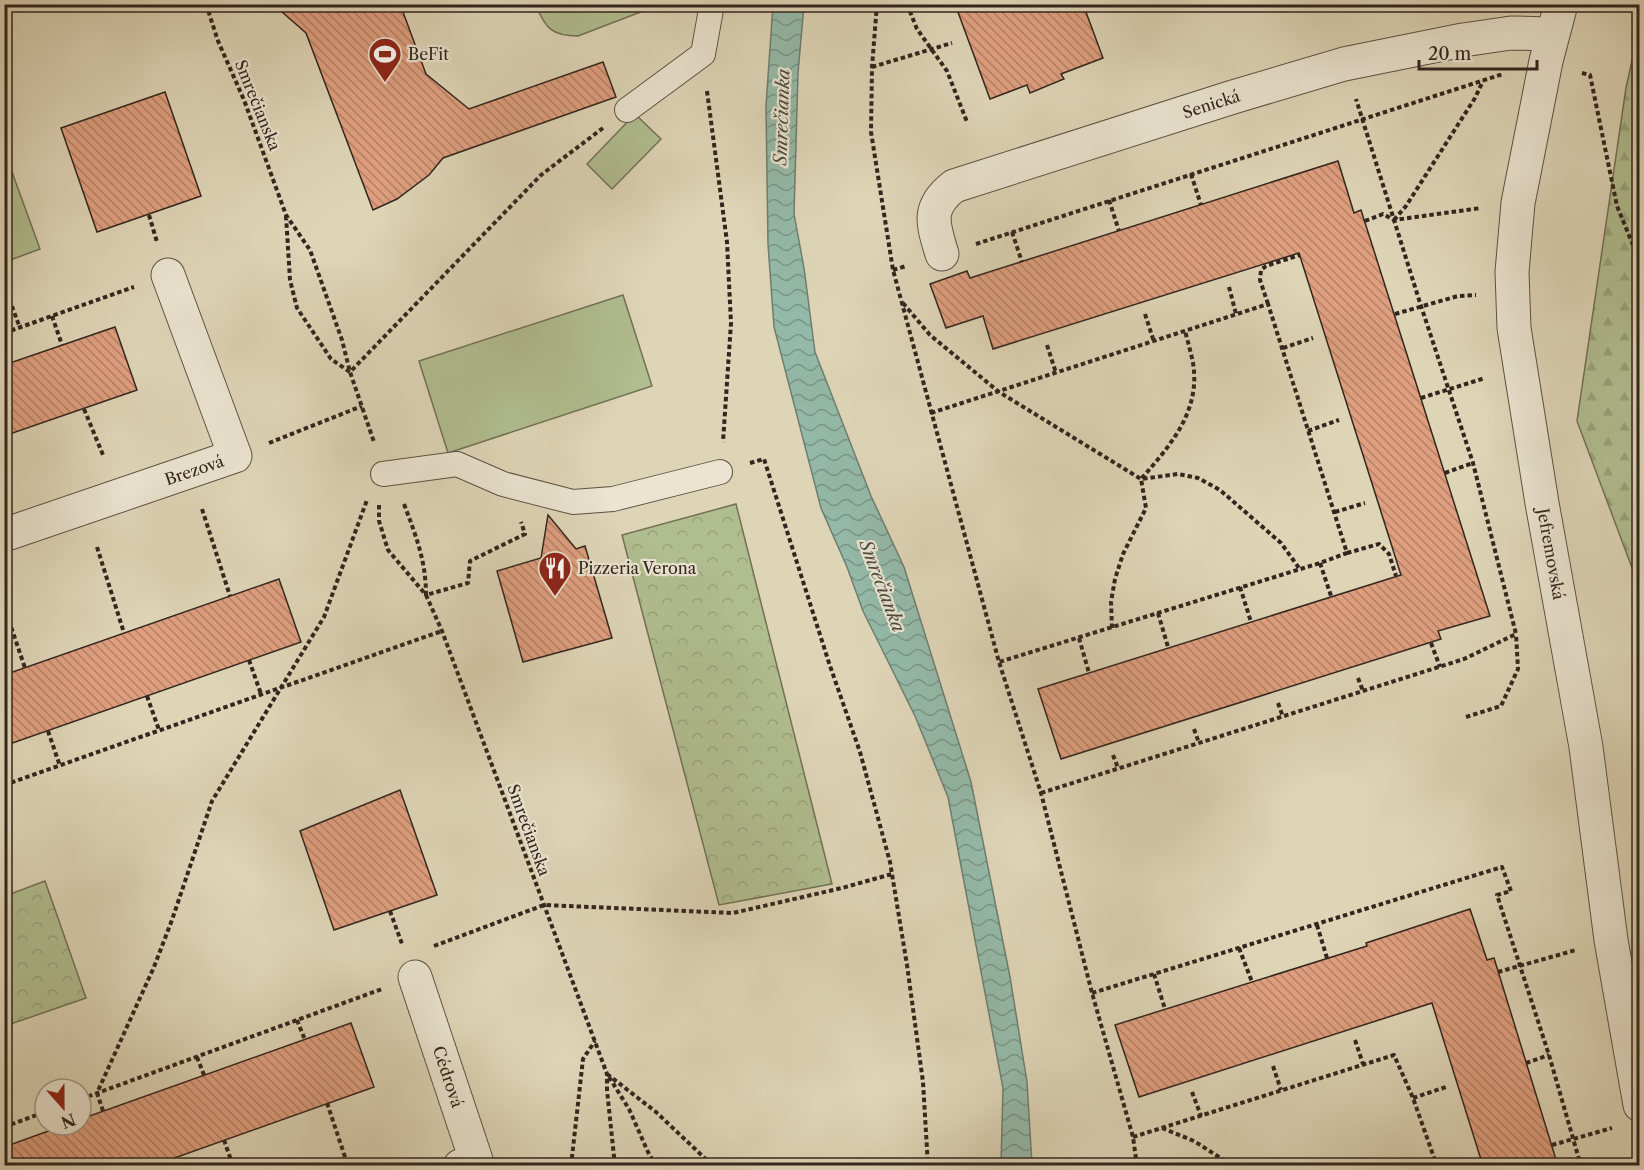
<svg xmlns="http://www.w3.org/2000/svg" width="1644" height="1170" viewBox="0 0 1644 1170" font-family="'Libre Caslon Text',serif">
<style>
.forest{fill:url(#forest-firs);stroke:#727156;stroke-width:1.5}
.park{fill:url(#park-crowns);stroke:#727156;stroke-width:1.5}
.garden{fill:#b0bd8f;stroke:#727156;stroke-width:1.5}
.water{fill:url(#water-waves);stroke:#6d7e71;stroke-width:1.5}
.building{fill:url(#building-back-hatch);stroke:#33251e;stroke-width:1.5}
.lines{fill:none;stroke-linecap:round;stroke-linejoin:round}
.lane-casing{stroke:#5e5144;stroke-width:26}
.street-casing{stroke:#5e5144;stroke-width:35}
.path{stroke:#33251e;stroke-width:4;stroke-dasharray:4.5 3;stroke-linecap:butt}
.lane{stroke:#eae4d0;stroke-width:24}
.street{stroke:#eae4d0;stroke-width:33}
.labels{text-anchor:middle;stroke-width:4.5;stroke-linejoin:round;paint-order:stroke}
.poi-label{font-size:16px;fill:#33251e;stroke:#eae4d0;text-anchor:start}
.street-label{font-size:16px;fill:#33251e;stroke:#eae4d0}
.water-label{font-size:18px;font-style:italic;fill:#4b4a40;stroke:#eae4d0}
</style>
<defs>
<pattern id="forest-firs" width="22" height="20" patternUnits="userSpaceOnUse" patternTransform="scale(1.5)"><rect width="22" height="20" fill="#b0bd8f"/><path d="M5 1l3.5 6h-7zM16 11l3.5 6h-7z" fill="#98a27b"/></pattern>
<pattern id="park-crowns" width="20" height="18" patternUnits="userSpaceOnUse" patternTransform="scale(1.5)"><rect width="20" height="18" fill="#b0bd8f"/><path d="M2 6a3 3 0 1 1 6 0M12 15a3 3 0 1 1 6 0" fill="none" stroke="#98a27b"/></pattern>
<pattern id="water-waves" width="16" height="10" patternUnits="userSpaceOnUse" patternTransform="scale(1.5)"><rect width="16" height="10" fill="#94b9a8"/><path d="M0 5q4-4 8 0t8 0" fill="none" stroke="#799688"/></pattern>
<pattern id="building-back-hatch" width="6" height="6" patternUnits="userSpaceOnUse" patternTransform="scale(1.5)"><rect width="6" height="6" fill="#df9f7f"/><path d="M-1 5l2 2M0 0l6 6M5-1l2 2" fill="none" stroke="#b58167"/></pattern>
</defs>
<rect width="100%" height="100%" fill="#ded5b7"/>
<filter id="stains"><feTurbulence type="fractalNoise" baseFrequency=".00333" numOctaves="4"/><feColorMatrix values="0 0 0 0 .2 0 0 0 0 .09 0 0 0 0 .02 0 0 0 .5 -.17"/></filter>
<radialGradient id="worn" r=".72"><stop offset=".6" stop-color="#630" stop-opacity="0"/><stop offset="1" stop-color="#630" stop-opacity=".3"/></radialGradient>
<path class="forest" d="M1639 29V597L1637 581 1577 421 1626 88Z"/>
<path class="park" d="M736 504 832 884 719 905 622 535Z
M45 881 86 998 5 1026V896Z"/>
<path class="garden" d="M536 5H659L578 36C552 36 545 28 536 5Z
M635 114 661 139 612 189 587 164Z
M4 150 40 249 5 262H4Z
M623 295 652 386 448 453 419 361Z"/>
<path class="water" d="M773 5H804L798 73 794 214 804 268 815 352 871 496 904 567 971 782 1010 977 1027 1082 1032 1165H1001L1003 1088 948 797 915 716 863 611 847 567 821 508 774 327 768 244 766 106Z"/>
<path class="building" d="M273 4H400L426 74 469 109 603 62 616 97 443 158 429 175 397 199 373 210 306 33Z
M955 4H1083L1103 58 1061 74 1064 79 1030 93 1027 85 990 99Z
M165 92 201 196 97 232 61 128Z
M1338 161 1354 213 1361 210 1490 616 1438 631 1441 639 1061 759 1038 689 1401 575 1299 253 993 349 983 316 946 328 930 284 967 271 970 278Z
M115 327 137 390 4 436V365Z
M548 515 576 549 585 546 612 638 523 662 497 571 541 558Z
M279 579 301 642 4 746V675Z
M400 790 437 895 334 930 300 831Z
M1470 909 1487 960 1494 958 1558 1166H1483L1432 1003 1139 1097 1115 1025 1367 946 1366 943Z
M351 1023 374 1087 152 1166H4V1147L65 1125H81V1119Z"/>
<g class="lines">
<defs>
<path id="lane" d="M627 110 703 54 712 4
M383 474 457 464 503 484 573 502 613 499 720 472"/>
<g id="street">
<path id="s1" d="M1561 4 1546 61 1518 203 1512 272 1514 328 1542 503 1586 747 1611 940 1640 1105"/>
<path id="s2" d="M942 254C933 224 926 208 954 186L1233 97 1344 64 1463 40 1511 33 1552 34"/>
<path id="s3" d="M4 535 235 456 168 275"/>
<path id="s4" d="M415 977 476 1160 460 1166"/>
</g>
</defs>
<use href="#lane" class="lane-casing"/>
<use href="#street" class="street-casing"/>
<path class="path" d="M206 4 218 41 244 100 286 215 310 250 342 340 350 372 374 442
M877 4 872 67 871 132 893 270 999 662 1041 793 1092 993 1133 1137 1137 1166
M907 4 917 29 947 71 967 122
M872 67 952 43
M1582 73 1590 75 1617 206 1640 262
M707 91 727 242 731 323 723 442
M1191 174 1201 205
M1109 200 1119 231
M149 215 157 242
M286 216 290 280 297 308 331 359 350 372 541 175 603 128
M1394 220 1406 206 1475 98 1483 81
M1365 221 1383 214 1394 220 1481 208
M1012 232 1022 262
M976 244 1503 74
M893 270 906 266
M4 285 20 328
M1229 287 1236 314
M903 303 930 335 999 392 1141 479 1178 474 1198 478 1220 490 1281 543 1299 568
M1268 304 1260 280 1261 270 1266 266 1300 255
M1145 314 1154 342
M1395 314 1458 296 1476 295
M52 316 62 345
M4 333 134 287
M1047 345 1056 373
M1283 348 1313 338
M1421 398 1485 378
M84 409 103 455
M931 413 1268 304 1347 553 1320 563 999 662
M1308 431 1339 420
M269 443 362 406
M750 463 764 459 829 663 860 752 890 862 907 965 923 1082 928 1166
M1445 473 1473 463
M404 504C416 536 426 561 426 595L468 583 470 561 525 534 521 522
M379 505V521L388 550 426 595 442 631 607 1074V1090L615 1166
M202 509 230 596
M1335 512 1365 503
M97 547 124 633
M1347 553 1379 544 1389 554 1396 576
M1320 563 1331 596
M1240 587 1251 622
M4 606 25 668
M1158 613 1168 647
M1112 628 1111 602 1115 579 1123 554 1146 508 1141 479C1170 446 1201 411 1193 363 1191 353 1188 342 1185 331
M1079 638 1089 673
M1431 643 1440 667
M249 660 261 694
M1358 678 1363 691
M147 696 159 730
M1278 703 1283 717
M1466 717 1501 706 1518 669 1516 634
M1194 729 1199 743
M48 731 60 766
M1113 755 1118 768
M4 785 442 631
M1041 793 1464 659 1516 634 1473 463 1421 306 1356 99
M390 911 402 944
M1317 925 1327 958
M434 946 544 905 733 913 842 888 892 874
M1239 948 1252 982
M1498 972 1576 950
M1154 974 1165 1009
M1092 993 1502 867 1511 891 1497 895 1549 1055 1581 1166
M297 1020 305 1040
M1355 1040 1363 1064
M197 1057 204 1075
M1526 1063 1549 1055
M1273 1066 1281 1090
M607 1074 656 1112 713 1166
M609 1077 629 1109 648 1152 656 1166
M1192 1092 1201 1116
M1413 1098 1446 1087
M81 1099 382 989
M327 1103 348 1166
M103 1111 97 1093 154 967 172 920 212 801 324 617 367 500
M4 1127 45 1112
M1162 1128 1194 1141 1233 1166
M1133 1137 1394 1055 1413 1098 1437 1166
M224 1140 233 1166
M1552 1145 1612 1128
M571 1166 583 1059 595 1041"/>
<use href="#lane" class="lane"/>
<use href="#street" class="street"/>
</g>
<defs>
<symbol id="stadium-pin" viewBox="-11 -11 22 30"><path d="M0 17L-7.5 6A9.5 9.5 0 1 1 7.5 6Z" fill="#8f2418" stroke="#eae4d0"/><path d="M0-5a6.5 5 0 1 0 0 10a6.5 5 0 1 0 0-10ZM-3.5-1.8h7v3.6h-7Z" fill="#fff"/></symbol>
<symbol id="restaurant-pin" viewBox="-11 -11 22 30"><path d="M0 17L-7.5 6A9.5 9.5 0 1 1 7.5 6Z" fill="#8f2418" stroke="#eae4d0"/><path d="M-5-6h1v4h1v-4h1v4h1v-4h1v5L-1.5 .5V6h-2V.5L-5-1ZM5-6V6H3V1.5H1.5Q1.5-4 5-6Z" fill="#fff"/></symbol>
</defs>
<g fill-rule="evenodd">
<use href="#stadium-pin" x="366" y="35" width="38" height="52"/>
<use href="#restaurant-pin" x="536" y="549" width="38" height="52"/>
</g>
<g class="labels">
<g class="poi-label">
<text x="408" y="60">BeFit</text>
<text x="578" y="574">Pizzeria Verona</text>
</g>
<g class="street-label">
<text dy="6" stroke="none"><textPath href="#s2" startOffset="346">Senická</textPath></text>
<text transform="translate(258 105) rotate(68)" y="6">Smrečianska</text>
<text dy="6" stroke="none"><textPath href="#s3" startOffset="201">Brezová</textPath></text>
<text dy="6" stroke="none"><textPath href="#s1" startOffset="558">Jefremovská</textPath></text>
<text transform="translate(529 830) rotate(70)" y="6">Smrečianska</text>
<text dy="6" stroke="none"><textPath href="#s4" startOffset="105">Cédrová</textPath></text>
</g>
<g class="water-label">
<text transform="translate(782 117) rotate(-88)" y="6">Smrečianka</text>
<text transform="translate(882 586) rotate(69)" y="6">Smrečianka</text>
</g>
</g>
<rect width="1644" height="1170" fill="none" stroke="#ded5b7" stroke-width="24"/>
<rect x="6" y="6" width="1632" height="1158" fill="none" stroke="#33251e" stroke-width="3"/>
<rect x="12" y="12" width="1620" height="1146" fill="none" stroke="#33251e" stroke-width="1.5"/>
<g transform="translate(63 1107) rotate(159)"><circle r="28" fill="#eae4d0" stroke="#a19889" stroke-width="1.5"/>
<path d="M0-4.5L10 22L0 15L-10 22Z" fill="#8f2418"/>
<text y="-9" font-size="16" font-weight="bold" text-anchor="middle" fill="#33251e">N</text>
</g>
<path d="M1419 60v9h118v-9" fill="none" stroke="#33251e" stroke-width="3"/>
<text x="1428" y="60" font-size="18" fill="#33251e" stroke="#eae4d0" stroke-width="4.5" paint-order="stroke">20 m</text>
<rect width="100%" height="100%" filter="url(#stains)"/>
<rect width="100%" height="100%" fill="url(#worn)"/>
</svg>
